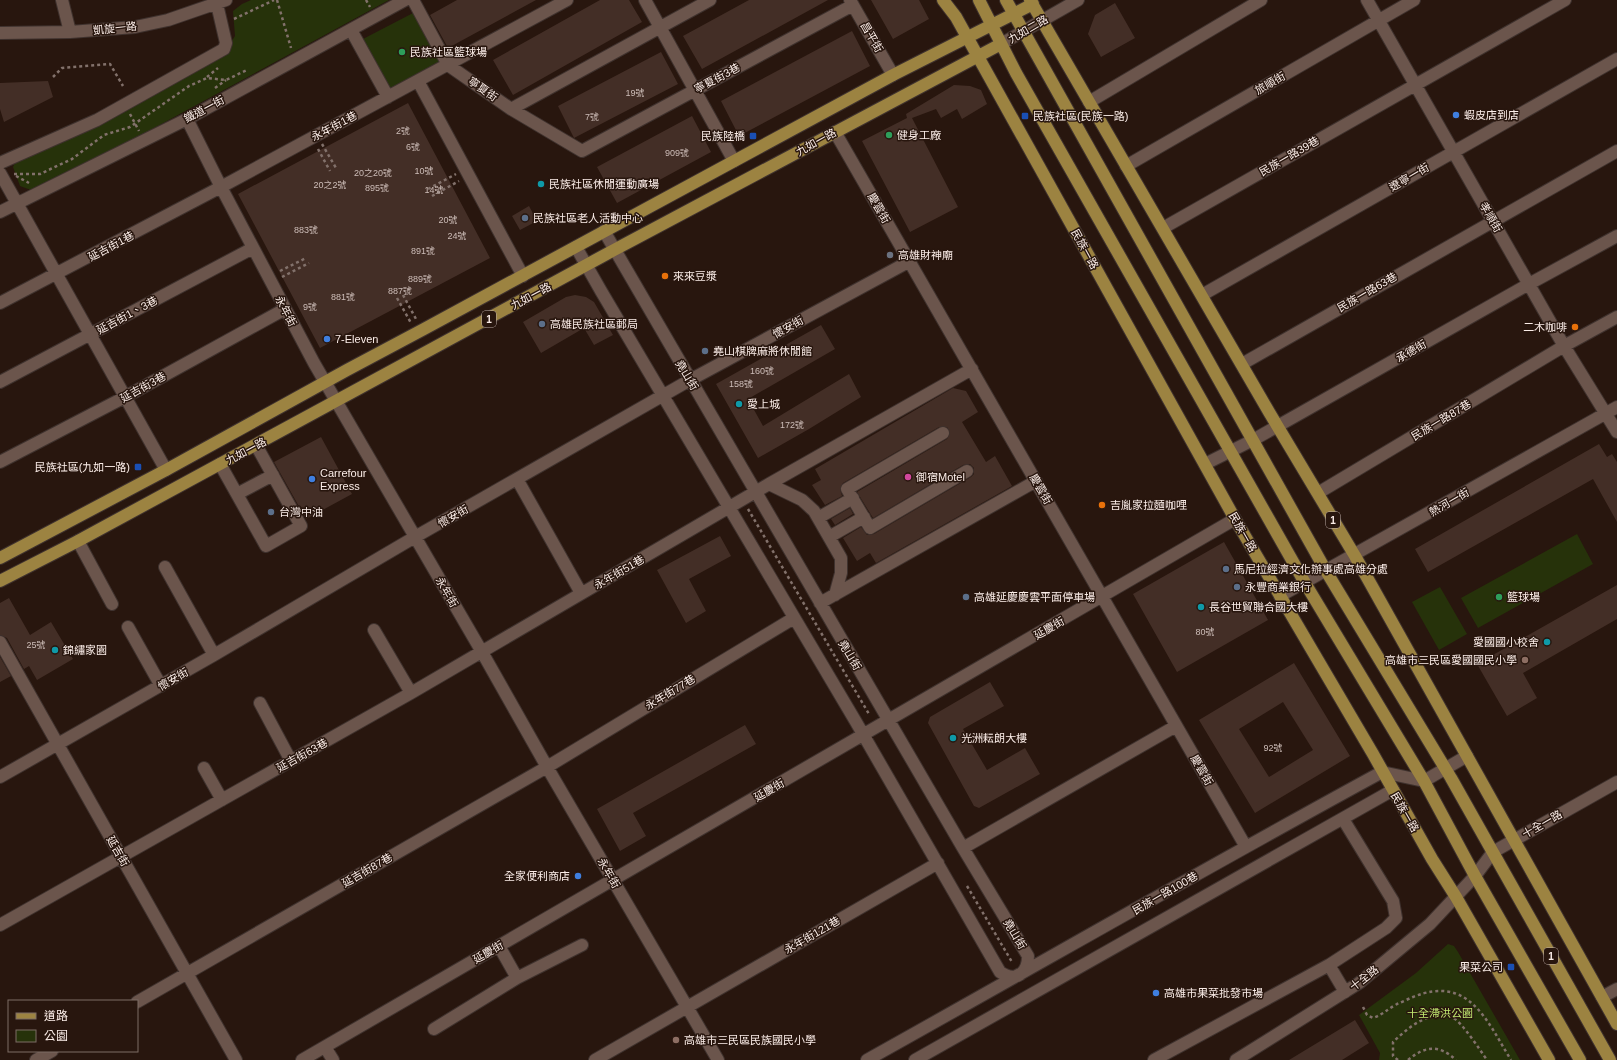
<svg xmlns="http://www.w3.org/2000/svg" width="1617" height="1060" viewBox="0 0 1617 1060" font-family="Helvetica,'Noto Sans TC',sans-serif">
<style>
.green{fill:#26320a}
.building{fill:#432e26;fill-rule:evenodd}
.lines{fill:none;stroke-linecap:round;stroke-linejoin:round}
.minor-casing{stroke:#3f322e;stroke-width:14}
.major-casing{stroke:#3f322e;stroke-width:14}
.path{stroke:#82716b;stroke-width:2.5;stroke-dasharray:3 3;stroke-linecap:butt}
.minor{stroke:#6b554c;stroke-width:12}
.major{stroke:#9c8341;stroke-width:12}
.leisure-dot{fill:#2e9e5b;stroke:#28160e;stroke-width:1.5}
.shop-dot{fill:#3f7fe0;stroke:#28160e;stroke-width:1.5}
.transit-dot{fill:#1a4fb4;stroke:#28160e;stroke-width:1.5}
.culture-dot{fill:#0f9aa8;stroke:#28160e;stroke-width:1.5}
.service-dot{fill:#5c6f8a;stroke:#28160e;stroke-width:1.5}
.worship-dot{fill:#6b7280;stroke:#28160e;stroke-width:1.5}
.food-dot{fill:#e8710a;stroke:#28160e;stroke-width:1.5}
.hotel-dot{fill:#d1479c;stroke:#28160e;stroke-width:1.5}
.education-dot{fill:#8d6e63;stroke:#28160e;stroke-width:1.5}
.labels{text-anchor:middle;stroke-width:3;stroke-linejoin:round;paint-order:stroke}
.number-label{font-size:9px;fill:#cdbdb8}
.shield{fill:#28160e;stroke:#bcaca7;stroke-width:1}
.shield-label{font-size:10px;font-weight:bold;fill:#fbede8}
.street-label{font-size:11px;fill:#fbede8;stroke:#28160e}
.poi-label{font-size:11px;fill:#fbede8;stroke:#28160e;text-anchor:start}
.park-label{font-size:11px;fill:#c1e870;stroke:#28160e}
</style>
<rect width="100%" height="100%" fill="#28160e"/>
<path class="green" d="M251 0H389L121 146 31 190 20 186 13 167 17 159 226 50 235 36 233 11 242 4Z
M415 12 442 63 389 92 361 40Z
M1577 534 1593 564 1478 628 1461 598Z
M1440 587 1467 634 1439 650 1412 602Z
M1448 944 1454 946 1458 952 1520 1060H1379L1380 1053 1359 1015 1416 973Z"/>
<path class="building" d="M457 0H536L448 48 430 15Z
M600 0H629L642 22 513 95 493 60Z
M749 0H828L702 69 683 36Z
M871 0H919L929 19 893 39Z
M1115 3 1135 38 1101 57 1088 34 1095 15Z
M852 31 870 66 739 136 721 101Z
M661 52 678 84 574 138 558 106Z
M48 81 53 97 4 122 0 109V83Z
M954 85 970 86 981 90 987 104 962 119 957 109 941 118 936 109 912 118 958 207 910 232 862 141 907 118 906 114Z
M408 103 490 258 320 348 238 194Z
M692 116 711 152 617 203 597 167Z
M529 206 537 221 520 230 512 216Z
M575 295 586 297 594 302 613 335 594 345 584 328 541 353 523 322 566 297Z
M821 325 835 349 748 399 763 426 849 374 861 397 809 429 758 458 716 384Z
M953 388 966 391 978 412 962 422 986 462 995 456 1012 486 876 563 870 553 857 561 843 538 861 527 867 535 874 534 971 477 974 474V468L970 464 963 465 873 518 857 492 947 439 950 433 947 427H939L843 483 840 489 842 496 825 505 812 485 821 480 815 469Z
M321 437 352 494 306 519 274 462Z
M1599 444 1607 457 1612 454 1617 462V522L1593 479 1428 572 1415 549Z
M850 508 853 514 835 525 831 519Z
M720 536 731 556 689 579 706 611 686 623 657 570Z
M1224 542 1268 620 1177 672 1133 594Z
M1617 585V619L1523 673 1537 698 1507 716 1477 664Z
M9 598 30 635 51 622 73 659 37 680 29 666 24 669 7 638 0 635V603Z
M0 657 11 676 0 682Z
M1294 663 1350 756 1255 813 1199 720ZM1283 702 1313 750 1269 777 1239 729Z
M990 682 1004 706 963 729 987 770 1025 748 1040 774 979 808 974 806 928 723 930 717Z
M745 725 756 744 633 813 646 836 620 851 597 809Z
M1355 1020 1369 1043 1342 1060H1289Z"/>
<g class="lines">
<defs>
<path id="minor" d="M62 0 70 32
M413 0 448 65 511 109 582 151 853 5
M645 0 734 161
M850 0 893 75
M1367 0 1564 346 1617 432
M351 30 388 97
M0 33 70 32 135 27 168 20 226 0
M1001 44 1078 0
M418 81 523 276
M1089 102 1261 0
M511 109 710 0
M187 119 221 187 314 363 482 652 547 767 718 1060
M835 132 1246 847
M0 163 97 120 224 49 226 43 216 0
M1126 166 1414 0
M0 173 166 470
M0 212 187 119 405 0
M1163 228 1565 0
M576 247 601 291 856 722 1000 972C1016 983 1028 973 1028 956L963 848 604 231
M1202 295 1617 59
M0 303 221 187 567 0
M1242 364 1617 151
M0 382 253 248
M943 433 847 489 870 528 967 471
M0 462 125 397 285 309
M220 464 266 546 301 526 256 445
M1205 464 1253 440 1529 284 1617 236
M517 479 581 593
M769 484 802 500 814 511 841 558V573L835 595
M1318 493 1564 346 1617 317
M237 494 273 475
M818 518 853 498
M829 537 864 517
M78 541 112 604
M165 567 214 655
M1280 596 1617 407
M820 603 1036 481
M128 627 161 686
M374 630 411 693
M0 642 236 1060
M260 703 291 761
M204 768 222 800
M0 777 214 655 415 537 690 380 910 261
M963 848 1176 726
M0 925 411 693 769 484 972 369
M499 946 517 978
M1329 965 1345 992
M1602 997 1617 989
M137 1002 547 767 794 618
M434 1029 517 978 582 945
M325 1047 333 1060
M36 1060 52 1051
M302 1060 1235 519
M595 1060 938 863
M867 1060C1039 964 1209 866 1382 772L1424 781 1467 756
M915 1060 1393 790
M1154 1060 1329 965 1386 928 1396 918 1393 901 1343 819
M1236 1060 1359 983 1430 924 1475 876 1493 852 1617 782"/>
<path id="major" d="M943 0 956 17 1235 519 1373 754 1432 859 1456 897 1549 1060
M979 0 1016 73 1305 583 1424 781 1475 876 1580 1060
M1006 0 1326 571 1451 778 1610 1060
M1030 0 1269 412 1355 556 1617 1024
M0 558 166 470 347 370 424 329 893 75 1033 4
M0 581 78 541 614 250 1001 44"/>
</defs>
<use href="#minor" class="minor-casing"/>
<use href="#major" class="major-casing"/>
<path class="path" d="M277 0 291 48
M366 0 370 7
M234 19 274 0
M53 77 62 68 110 64 123 86
M207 77 218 68
M215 88 226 80
M130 114 139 131
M322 144 336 168
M318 149 330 171
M14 174H40L72 159 104 135 130 127 189 86 207 78 226 80 247 70
M16 176 29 183
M428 189 456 174
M432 196 459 181
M280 271 306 258
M282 277 309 263
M403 295 416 319
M397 298 411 323
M748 509 869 714
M967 886 1012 962
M1363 1007 1367 1015 1373 1018C1382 1015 1388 1009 1397 1004 1402 1002 1408 999 1413 997 1469 974 1487 1021 1511 1060
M1398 1060 1393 1056V1042C1406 1030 1423 1014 1443 1016 1446 1016 1450 1016 1452 1017 1462 1022 1480 1050 1487 1060
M1408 1060C1425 1046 1439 1044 1456 1060"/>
<use href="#minor" class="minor"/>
<use href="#major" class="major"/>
</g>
<g class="leisure-dot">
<circle cx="402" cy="52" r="4"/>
<circle cx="889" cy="135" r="4"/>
<circle cx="1499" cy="597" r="4"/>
</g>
<g class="shop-dot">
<circle cx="1456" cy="115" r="4"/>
<circle cx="327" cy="339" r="4"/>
<circle cx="312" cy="479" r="4"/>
<circle cx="578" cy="876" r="4"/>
<circle cx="1156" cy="993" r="4"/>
</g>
<g class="transit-dot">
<rect x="1021" y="112" width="8" height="8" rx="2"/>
<rect x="749" y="132" width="8" height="8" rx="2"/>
<rect x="134" y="463" width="8" height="8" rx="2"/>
<rect x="1507" y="963" width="8" height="8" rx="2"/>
</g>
<g class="culture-dot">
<circle cx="541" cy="184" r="4"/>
<circle cx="739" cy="404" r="4"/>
<circle cx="1201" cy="607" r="4"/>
<circle cx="1547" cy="642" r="4"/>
<circle cx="55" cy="650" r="4"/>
<circle cx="953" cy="738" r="4"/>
</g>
<g class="service-dot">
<circle cx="525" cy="218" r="4"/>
<circle cx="542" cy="324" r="4"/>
<circle cx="705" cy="351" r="4"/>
<circle cx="271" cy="512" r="4"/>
<circle cx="1226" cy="569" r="4"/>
<circle cx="1237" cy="587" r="4"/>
<circle cx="966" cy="597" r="4"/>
</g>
<circle class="worship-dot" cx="890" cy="255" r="4"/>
<g class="food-dot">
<circle cx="665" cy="276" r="4"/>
<circle cx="1575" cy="327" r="4"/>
<circle cx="1102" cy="505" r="4"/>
</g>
<circle class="hotel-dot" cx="908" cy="477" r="4"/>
<g class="education-dot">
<circle cx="1525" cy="660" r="4"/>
<circle cx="676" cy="1040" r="4"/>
</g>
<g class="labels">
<g class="number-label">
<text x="635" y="96">19號</text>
<text x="592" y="120">7號</text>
<text x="403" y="134">2號</text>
<text x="413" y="150">6號</text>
<text x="677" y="156">909號</text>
<text x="424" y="174">10號</text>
<text x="373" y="176">20之20號</text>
<text x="330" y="188">20之2號</text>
<text x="377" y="191">895號</text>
<text x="434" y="193">14號</text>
<text x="448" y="223">20號</text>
<text x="306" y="233">883號</text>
<text x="457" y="239">24號</text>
<text x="423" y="254">891號</text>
<text x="420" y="282">889號</text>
<text x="400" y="294">887號</text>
<text x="343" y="300">881號</text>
<text x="310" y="310">9號</text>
<text x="762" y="374">160號</text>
<text x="741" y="387">158號</text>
<text x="792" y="428">172號</text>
<text x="1205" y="635">80號</text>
<text x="36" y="648">25號</text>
<text x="1273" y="751">92號</text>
</g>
<g class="shield">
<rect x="482" y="311" width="14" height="16" rx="3"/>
<rect x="1326" y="512" width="14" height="16" rx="3"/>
<rect x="1544" y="948" width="14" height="16" rx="3"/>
</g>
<g class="shield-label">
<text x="489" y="323">1</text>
<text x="1333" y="524">1</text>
<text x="1551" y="960">1</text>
</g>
<g class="street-label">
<text transform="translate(115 28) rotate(-6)" y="4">凱旋一路</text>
<text transform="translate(1028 29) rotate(-30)" y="4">九如二路</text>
<text transform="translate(872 37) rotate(60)" y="4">昌平街</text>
<text transform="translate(717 78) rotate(-28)" y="4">寧夏街3巷</text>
<text transform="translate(1270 83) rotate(-30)" y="4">旅順街</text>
<text transform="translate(483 89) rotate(35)" y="4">寧夏街</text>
<text transform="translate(204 109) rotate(-28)" y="4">鐵道一街</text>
<text transform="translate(334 126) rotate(-28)" y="4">永年街1巷</text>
<text transform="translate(816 142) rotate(-29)" y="4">九如一路</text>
<text transform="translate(1289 156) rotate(-30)" y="4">民族一路39巷</text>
<text transform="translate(1409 177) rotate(-30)" y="4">遼寧一街</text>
<text transform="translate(879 208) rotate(60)" y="4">慶雲街</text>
<text transform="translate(1491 217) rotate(60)" y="4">孝順街</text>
<text transform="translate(111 246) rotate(-28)" y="4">延吉街1巷</text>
<text transform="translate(1085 249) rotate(61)" y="4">民族一路</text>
<text transform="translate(1367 292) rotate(-30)" y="4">民族一路63巷</text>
<text transform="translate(531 296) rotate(-28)" y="4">九如一路</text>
<text transform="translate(286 311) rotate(62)" y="4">永年街</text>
<text transform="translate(127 315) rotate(-28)" y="4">延吉街1、3巷</text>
<text transform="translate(788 327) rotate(-29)" y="4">懷安街</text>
<text transform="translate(1411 351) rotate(-30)" y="4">承德街</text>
<text transform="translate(687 375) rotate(59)" y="4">堯山街</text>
<text transform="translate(143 387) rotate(-29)" y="4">延吉街3巷</text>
<text transform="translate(1441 420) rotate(-31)" y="4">民族一路87巷</text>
<text transform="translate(246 451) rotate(-28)" y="4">九如一路</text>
<text transform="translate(1041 489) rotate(60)" y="4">慶雲街</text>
<text transform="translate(1449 502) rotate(-30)" y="4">熱河一街</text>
<text transform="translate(453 516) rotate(-30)" y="4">懷安街</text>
<text transform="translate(1243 532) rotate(60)" y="4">民族一路</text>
<text transform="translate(619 572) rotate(-30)" y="4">永年街51巷</text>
<text transform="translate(447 592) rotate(60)" y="4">永年街</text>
<text transform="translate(1049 628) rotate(-30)" y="4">延慶街</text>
<text transform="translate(850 655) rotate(59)" y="4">堯山街</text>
<text transform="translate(173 679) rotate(-30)" y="4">懷安街</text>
<text transform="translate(670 692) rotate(-31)" y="4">永年街77巷</text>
<text transform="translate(302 755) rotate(-29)" y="4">延吉街63巷</text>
<text transform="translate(1202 770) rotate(60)" y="4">慶雲街</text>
<text transform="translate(769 790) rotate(-30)" y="4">延慶街</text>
<text transform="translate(1405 812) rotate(60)" y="4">民族一路</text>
<text transform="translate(1542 824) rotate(-30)" y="4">十全一路</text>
<text transform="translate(118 851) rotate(60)" y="4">延吉街</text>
<text transform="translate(367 870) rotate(-30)" y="4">延吉街87巷</text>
<text transform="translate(609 873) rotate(60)" y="4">永年街</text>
<text transform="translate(1165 893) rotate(-30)" y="4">民族一路100巷</text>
<text transform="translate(1015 934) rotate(59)" y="4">堯山街</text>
<text transform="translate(812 935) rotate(-30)" y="4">永年街121巷</text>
<text transform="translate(488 952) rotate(-30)" y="4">延慶街</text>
<text transform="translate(1364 978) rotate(-38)" y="4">十全路</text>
</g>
<g class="poi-label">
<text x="410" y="56">民族社區籃球場</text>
<text x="1464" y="119">蝦皮店到店</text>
<text x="1033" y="120">民族社區(民族一路)</text>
<text x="897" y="139">健身工廠</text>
<text x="745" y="140" text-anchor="end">民族陸橋</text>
<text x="549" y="188">民族社區休閒運動廣場</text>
<text x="533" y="222">民族社區老人活動中心</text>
<text x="898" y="259">高雄財神廟</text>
<text x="673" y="280">來來豆漿</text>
<text x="550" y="328">高雄民族社區郵局</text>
<text x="1567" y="331" text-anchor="end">二木咖啡</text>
<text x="335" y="343">7-Eleven</text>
<text x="713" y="355">堯山棋牌麻將休閒館</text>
<text x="747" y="408">愛上城</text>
<text x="130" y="471" text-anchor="end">民族社區(九如一路)</text>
<text x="320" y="477">Carrefour<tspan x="320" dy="13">Express</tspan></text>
<text x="916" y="481">御宿Motel</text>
<text x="1110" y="509">吉胤家拉麵咖哩</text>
<text x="279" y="516">台灣中油</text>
<text x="1234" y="573">馬尼拉經濟文化辦事處高雄分處</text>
<text x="1245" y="591">永豐商業銀行</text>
<text x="974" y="601">高雄延慶慶雲平面停車場</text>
<text x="1507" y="601">籃球場</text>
<text x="1209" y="611">長谷世貿聯合國大樓</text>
<text x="1539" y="646" text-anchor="end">愛國國小校舍</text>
<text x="63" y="654">錦繡家園</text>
<text x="1517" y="664" text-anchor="end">高雄市三民區愛國國民小學</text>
<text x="961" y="742">光洲耘朗大樓</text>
<text x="570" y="880" text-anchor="end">全家便利商店</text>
<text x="1503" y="971" text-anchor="end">果菜公司</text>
<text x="1164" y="997">高雄市果菜批發市場</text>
<text x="684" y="1044">高雄市三民區民族國民小學</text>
</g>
<g class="park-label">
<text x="1440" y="1017">十全滯洪公園</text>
</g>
</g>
<rect x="8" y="1000" width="130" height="52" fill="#28160e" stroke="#7c6c65"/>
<rect x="16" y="1013" width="20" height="6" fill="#9c8341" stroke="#7c6c65"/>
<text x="44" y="1020" font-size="12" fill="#fbede8">道路</text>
<rect x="16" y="1030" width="20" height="12" fill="#26320a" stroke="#7c6c65"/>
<text x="44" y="1040" font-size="12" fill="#fbede8">公園</text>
</svg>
